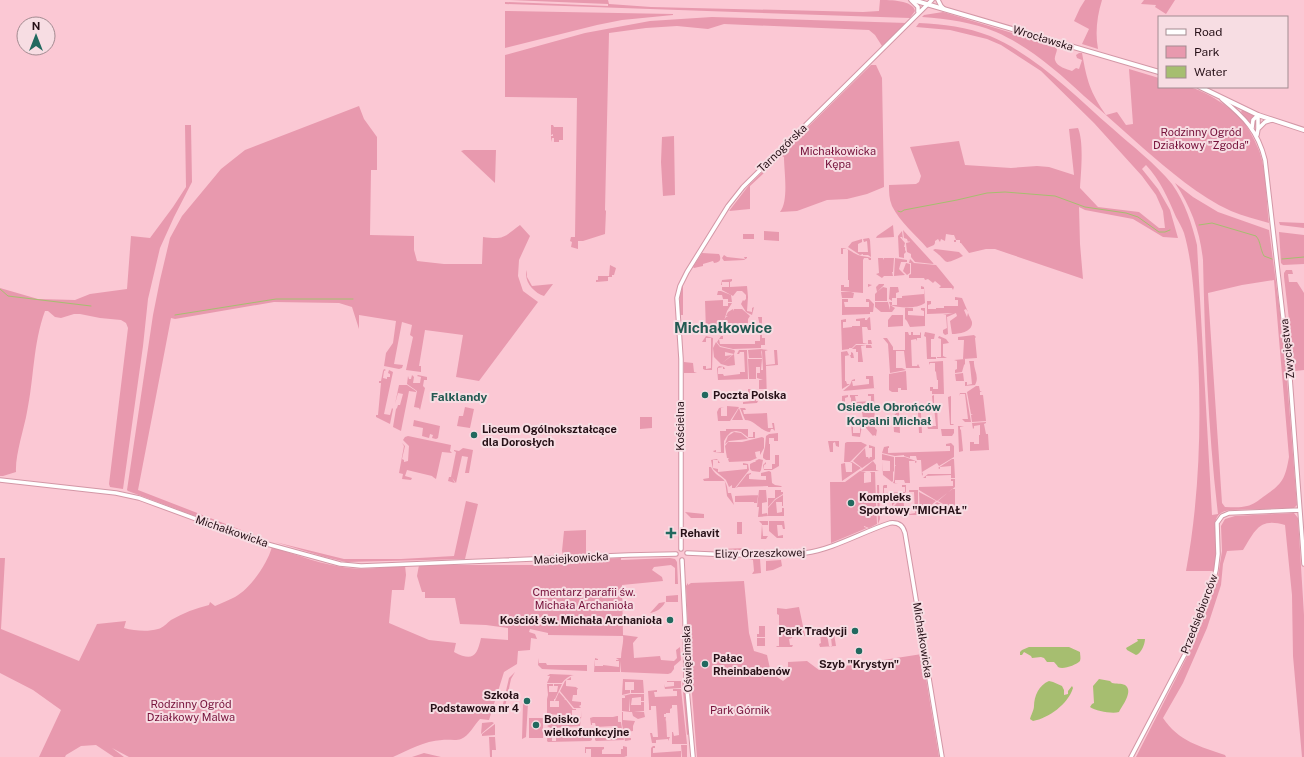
<svg xmlns="http://www.w3.org/2000/svg" width="1304" height="757" viewBox="0 0 1304 757" font-family="'Public Sans',sans-serif">
<style>
.green{fill:#e899ae;fill-rule:evenodd}
.water{fill:#a6be70}
.lines{fill:none;stroke-linecap:round;stroke-linejoin:round}
.stream{stroke:#a6be70;stroke-width:1}
.secondary-casing{stroke:#d397a6;stroke-width:5.5}
.primary-casing{stroke:#d397a6;stroke-width:6}
.secondary{stroke:#fff;stroke-width:3.5}
.primary{stroke:#fff;stroke-width:4}
.poi-dot{fill:#21695f;stroke:#f7dde3;stroke-width:1.5}
.labels{text-anchor:middle;stroke-width:4;stroke-linejoin:round;paint-order:stroke}
.street-label{font-size:11px;fill:#261017;stroke:#f7dde3}
.park-label{font-size:11px;fill:#76123b;stroke:#f7dde3}
.poi-label{font-size:11px;font-weight:bold;fill:#261017;stroke:#f7dde3;text-anchor:start}
.neighbourhood-label{font-size:12px;font-weight:bold;fill:#225a52;stroke:#f7dde3}
.district-label{font-size:15px;font-weight:bold;fill:#225a52;stroke:#f7dde3}
</style>
<rect width="100%" height="100%" fill="#fbc8d4"/>
<path class="green" d="M510 0H608L609 4 651 7 863 12 879 11 880 0C890 0 913 0 915 11L910 18 505 4V2L608 6V4Z
M1085 0H1102C1097 16 1095 33 1098 49L1082 44 1089 29 1074 21 1080 8Z
M1144 0H1175L1166 14 1155 7 1156 5 1141 4Z
M505 11 673 14V15L622 20 597 25 505 48Z
M943 12 1052 45 1057 49C1057 52 1054 57 1055 60 1057 67 1067 69 1072 71L1076 68 1079 69 1082 60 1077 58 1076 55 1079 53H1082C1087 81 1090 92 1106 115L1117 112 1126 125 1133 124 1129 69 1159 78V87C1169 87 1180 85 1189 87 1206 91 1232 108 1243 121 1250 130 1256 143 1260 153 1267 175 1266 200 1269 223 1256 219 1243 216 1231 211 1198 196 1170 171 1143 148 1123 130 1104 113 1084 96 1057 71 1030 47 996 32 972 22 948 19 922 17L924 15Z
M712 17 907 23 882 46 875 35 869 30 724 24 708 29 677 26 646 28 609 33 605 210 606 211 605 234 583 241H578V249L571 247 572 242 570 241 571 237H575L577 98 505 97V55L585 33 650 21Z
M919 23C943 24 967 27 990 36 1037 56 1074 95 1112 128 1132 146 1155 163 1172 184 1185 202 1192 224 1197 245L1212 515 1218 514C1208 430 1205 345 1203 260 1200 231 1191 207 1175 183L1193 197 1218 212 1269 230 1284 342 1297 505 1294 508 1231 510C1211 512 1215 527 1216 542 1216 552 1216 561 1214 571H1186C1201 490 1202 405 1196 323 1194 295 1192 260 1184 233 1182 228 1179 222 1176 217 1168 198 1160 180 1146 165L1142 169 1158 189 1170 210 1178 238 1163 237 1133 219 1085 210 1079 207 1080 244 1083 279 995 249H986L969 253 961 243H960V240H956V242H954V240H956L954 235H952L951 241 952 235 946 234 945 241 941 239 940 242 938 239 935 241V243L934 245 927 248C917 236 899 221 892 206 889 199 889 192 889 185L916 184 919 182 921 176 910 147 959 141 965 165 1011 168 1037 166 1049 167 1074 175 1069 129 1078 128C1084 142 1081 172 1080 188L1098 207 1139 212 1159 228H1165L1163 211 1156 195 1142 176 1094 123 1041 71 1001 45 987 39 950 30 916 27ZM1274 280 1289 457C1285 480 1282 484 1263 497 1259 500 1253 505 1247 506 1240 508 1232 507 1225 507L1222 503 1208 293 1242 285Z
M871 65H876L882 78 884 187 867 194 847 199 827 200 797 211 780 212C789 201 784 171 784 157L782 156 750 186V209L729 211 749 185Z
M359 106 364 119 377 137V170H371L370 235 414 236V250L417 261 444 264H482L483 237C504 240 504 237 520 225L530 236 519 260 518 276 523 291 538 302 479 381 456 377 463 335 425 330 419 366H421V372L406 370 413 337 410 335 412 325 402 322 394 364 403 365 402 368 399 369 384 366 386 353 393 343 396 321 359 315V329L352 307 339 303 274 302 175 319 171 318 138 490 267 540 243 534 128 491 127 490 153 315 160 280 170 238 182 216 221 169 245 150Z
M1242 110 1255 116 1250 123 1241 112Z
M185 125H191L192 182 174 217 160 248 148 299 143 346 123 489 110 487 109 484 128 328 126 323 121 320 100 318 80 314H74L61 318 55 317 48 311H45C33 343 34 379 27 412 24 429 15 455 16 472L3 476H0V288L38 299 75 300 90 294 127 289 131 236 150 238 173 207 186 187Z
M551 125H553L554 127H563V140H559V142H554V138H552L551 142V136H553V134L551 135Z
M674 136 675 195 663 196 661 162 662 137Z
M464 150H496L495 183 461 151Z
M1279 222 1304 223V228L1280 225Z
M893 225 894 237 876 238 877 236Z
M903 230 934 264 915 262 911 257V254L907 252 906 243 910 242 909 241 908 242 907 239 904 238Z
M764 231 779 232V241L764 240Z
M902 231 903 239 902 237H900L905 243 904 247H905V250L906 252 904 254V258L899 257 898 236Z
M1279 232 1304 235V264L1283 265 1281 263Z
M743 234H754V239H743Z
M869 238 870 240 871 257 868 255H863V254L860 255 848 247 852 242 862 239V242L858 244V252H868L867 241 864 242 863 239Z
M841 248C849 248 851 252 858 255 863 257 867 256 871 258V260H869L868 258H864L863 260V287H868V284L872 285 868 287H863V293L841 291V285H844V287H849V280H848V249H843V254H841Z
M935 249 959 252 963 256C940 266 951 263 933 250Z
M702 253 719 254 720 256C721 261 719 262 714 263L713 261 703 264V266L694 268 693 267Z
M724 255 727 257 745 259 744 257H747V258L744 260 724 261 722 258Z
M878 258H883L884 260V258H894L893 272H892L893 276H884L882 278 876 274 879 273Z
M895 258 907 260V262H901L899 269 905 275 894 276Z
M910 259 914 263 936 265 954 287 953 290 952 288H939L941 286 935 281 933 283 928 279 925 280 924 278H909V275L911 274V263H909Z
M906 263 910 264V273L907 275 903 271Z
M610 265 616 268 614 275H612V277H608V281L596 282V280H598V276H609Z
M527 270V277L532 286 553 284 544 296C534 293 523 281 527 270Z
M1286 270H1292L1293 274H1288L1289 282H1297L1304 293V370L1295 371 1284 277V273Z
M732 279V281L730 282V287L747 286 748 297 747 311 752 312V308L754 307 752 315 746 312 741 304 743 300 744 301 746 299V295L742 291H737L733 296 722 290V287H729V282H722V285H721L722 280Z
M683 284V315H680V295Z
M879 284H884V285L877 292 883 287 887 288V301H875V294L877 292 876 287Z
M921 286 924 287 925 303C917 309 899 308 890 305L889 302H892V305H897V298H892V301L889 299 890 287H898L899 292 896 293V298H902V296L924 294V289H921Z
M721 291 731 295 732 302H728V299H723L722 295H717L718 291Z
M841 292H851L854 293 853 298H842Z
M955 297 962 298 968 312 966 309 964 310 967 317 968 313C969 316 971 319 972 322 973 332 959 334 952 334L950 321 957 316 956 313 947 317 948 334 945 335 943 333V330L947 328 946 315H943L953 313 927 314V301H931V304L928 305V309H936V308H944V306H958V300H955Z
M842 299H848V302H844L845 307H869V302H866V299H869L874 304 873 312H870V314L842 315Z
M723 300V306H728V303H732L727 311 724 321 716 327 717 334 699 332 698 329H701V332L706 331 705 301Z
M875 302H888L890 310V305L895 308 892 312H881L875 307Z
M905 308H913V311H908V315L924 316V311L921 310V308H925V321H907L905 319Z
M733 309V311L734 309H742L750 316 748 319V328L746 327V325L720 326 722 323H727V320L723 322 726 317H728L726 316 728 312Z
M892 315H903V326L888 327V320Z
M758 317H762V338H765V345H761V348L733 349 720 346 717 342 721 336H723V339H719L720 344H755V341H760V326Z
M870 317 871 330H868L867 327H862L863 343 868 344V340H871L872 344H856L852 348H849V349L842 350 841 320 846 319V322H843V328L852 327V326H860V321H856V319L865 318V320H867L868 318Z
M907 321H925V326L910 327Z
M905 332H908L909 335H911V332H913V335H920V332L921 333V338H917V341L916 339 911 340 912 366H917L918 364 920 368H906L904 351H896V368H902L906 370 890 373 888 344 883 338H887L893 347V350H905Z
M925 332 935 334 934 339H931V357H936V359H927L926 337 924 336Z
M974 335 976 337 975 338 977 358 963 359 964 340H958V337Z
M706 336 713 338 712 370H705L703 369V366H706V369L711 368V338H706V342H702Z
M939 336 946 339 949 343 943 344V356L947 358H937V357H941V339L938 338Z
M716 342 720 347 734 350 735 351 734 354 725 352V356L732 355 721 364 714 357 713 348Z
M856 345H871L872 348H866V345L861 346 863 362H858V352H856V349H852Z
M761 349 768 350 765 351 766 365 775 364 774 350H777L778 365 766 366 767 401 766 389H759V380H763L757 378V373H760V367H756V379H749L748 359H762L761 370H763L762 352 761 350 762 358H749L748 350Z
M739 350H747L748 379 718 380 717 368 719 366 724 367 725 369H723V367L718 368V374H723L724 376 740 374V372H745L744 352H740L739 354H737Z
M847 351 849 355H851V352L853 353 854 358H851L850 355 845 356V381H846L847 384H850L842 389 841 352Z
M734 354 735 365 728 366 721 364Z
M965 359V364L964 365 962 372 955 373V370L957 369V361L954 360Z
M943 361 944 394H932V391H930V387H933V389H938V380H937L936 372 935 371V363H930L929 365V362Z
M969 361H974C973 369 980 376 975 385L965 386V382H967V385L972 384 970 365H965V369V365H970Z
M684 362 693 363 694 372 697 373H684Z
M384 369 386 370 384 371 383 378 387 379V377H390V374L388 373 389 370 393 372 384 414 390 415 392 408 393 409 390 424 376 417V415H378L381 383H379V381H381L383 371Z
M906 371 907 390H901V388H898V392H892L889 390V374Z
M963 373 964 381H956L955 374Z
M412 375 414 377 413 383H420L421 377 417 376 418 375 427 377V380H424L423 386 425 388 420 410 419 408 414 407 417 391 407 384 408 376 409 379H411Z
M866 376H873L874 388H876L843 391 850 385 852 380 855 379V381H852L853 386 869 384V379H866Z
M399 385H407L416 391V392L409 391 401 431 393 427 396 409 397 408 398 405H400L403 394 398 393 395 404Z
M976 386H979L980 391H982L980 392V395H983L986 421 972 422 971 415 973 414H971L967 392Z
M748 389H758L755 390 756 401H758L757 403 743 404V402L752 401V396H748Z
M960 393H966L971 422H965L962 419H968L965 394H960L959 396Z
M868 394H874L875 428 877 430 876 436 874 435 873 436 860 421H856L863 420 862 411 851 412V410H846L842 405V396L848 395V397L845 398V403H851V398L850 397V395H858V396H855L856 402 871 401V396H868Z
M934 395V404H937L938 429H928L926 421H931V426H936L934 407 933 406 932 396Z
M951 396V424H953L954 425H950L948 397Z
M727 406 739 407 730 421H718L717 412 719 408 724 407 721 408V416H727Z
M465 407 474 409 470 428 457 426 459 416H463Z
M739 408 743 420H732Z
M740 408H745L746 410H743L744 414 767 413 768 428H773L772 423H774L775 431 773 429H771L770 432C760 431 755 420 745 420Z
M900 410 902 412 899 413 900 433 894 432 893 416Z
M918 412 921 413 922 433H919Z
M640 417H652V428L640 429Z
M414 420 440 426 438 438 436 439 432 438 433 435 430 434 429 438 422 436 423 428 413 426Z
M851 422H855L853 423V433H860V423L862 425 860 437 852 436Z
M986 422V423L984 424 986 434H988L989 450 970 451V442H974V444H979V435H980V425L974 426V428L973 429 972 423Z
M958 426H964L960 427V429L961 430 963 451 959 452Z
M726 429H748V437H753V432H755V438H749L741 432 736 431 731 432 727 436 724 441V453H723L714 452 713 451 716 450V452H721L720 431H726Z
M941 429H954V433L952 436H942Z
M734 432 741 433 748 439 729 441 725 444 728 436Z
M778 433V441H774V438H769V444H770V460H766L763 458V455L765 447 766 436 769 434Z
M408 436 451 445 450 451 452 453 442 452 436 479 433 477 432 476 407 470 405 476 412 478 411 480 402 479 403 474 399 473 404 446 402 443 405 446 402 459 404 460V462L408 461 409 446 403 440 405 437Z
M762 437 764 438V448L760 455V451L755 452 756 457 757 458 750 461 729 462 728 459 729 458H727L725 446 728 442H742Z
M828 441H839V447L836 446 835 442 833 443V452H830Z
M847 442H861L867 445 850 462H844L845 443Z
M951 443 954 446V457L939 466 937 463 922 472 923 474 922 476 921 460H917L916 456H910V458L904 456V455L895 456 882 453 884 447 889 446V448H888V453L950 451V446H946V444Z
M869 445 875 447V459L862 468 853 461 865 448 866 457H868L869 459 870 457H872V448H869Z
M463 448 473 450 469 473H465L468 457 462 456 456 483 452 478 455 483 448 481 449 477H451L456 452 454 451V450L459 451Z
M882 454 894 457V471L893 472V481L892 482 883 475 882 461 883 471H890V461L882 460Z
M775 455H779V466L772 470H764L763 465 766 462V464L764 465V469H772V464H775Z
M895 457H905L916 461 917 462 915 463V461H909L910 483H905L904 480H895V483L898 484 893 483 894 481 895 466H896L895 465Z
M717 459 720 463H718V460H713V468L718 469V472L747 469V465H743V463L748 464 749 470 735 488H732V485L729 487 726 480 713 469 711 460Z
M759 459 763 460 761 470 760 472 752 471 750 469V464L754 462H756L755 461Z
M952 459H954L955 478H951V475L926 476V478H923L928 474H951V466L940 467V469L938 468Z
M873 461 876 465V470L879 471H861Z
M852 462 861 468 842 481 841 464 845 463 846 472H852V463H850Z
M709 467H711C717 480 727 474 728 493H731L734 505 727 496 725 481H704L703 479 709 478Z
M769 471 771 472 772 483 775 485 781 486 782 487H768V486L738 487 736 488 747 474 751 473V474L749 475V479L766 480V476H761V473Z
M860 471 866 472 864 473V483L871 482V473L870 472H875L876 502 863 503H876L877 524 869 528 864 526V527L867 528 831 543 830 482H845Z
M951 479H955V487L937 501 919 490V487L953 486V481H951Z
M877 485H879L880 519 878 524Z
M884 485H887V488H884V493L905 492V487H902V485H906V492L903 494 892 506V497H883V486Z
M952 489H955V511L938 501Z
M758 490V496L757 503H754V502H735V504V493V496L758 495Z
M759 490H766L767 502 762 503V514L767 513 768 516 758 517 759 507H757Z
M775 490H781V492H783V494L775 499 768 507V498H775Z
M909 490H918V515H909L908 514V511H910V514L915 513 914 492H909Z
M919 492 936 501 920 515Z
M783 495V506H782V502H776L777 513 782 512V508H784V516H768V508L775 500Z
M904 495H905V496H903L905 515H886Z
M466 501 478 504 465 559 346 562 325 557 275 542 344 559H401L454 556Z
M937 502 955 512V513L923 515Z
M685 512 704 514V518H691Z
M1294 513 1298 518 1304 615V757H1302L1293 656 1292 595 1285 525C1259 517 1255 531 1243 550L1227 551 1223 564 1221 585 1207 628 1183 683 1163 718C1178 741 1201 747 1225 755L1226 757H1136L1195 641 1217 582 1222 551 1221 526 1225 519 1235 516Z
M759 521H768V525H762L763 536H768L766 539H761L762 524Z
M769 521H784L785 529H783L782 525H777L778 536 783 535V538H777L769 531Z
M737 522H742V534H737Z
M586 530V555H563L562 551 564 531Z
M272 547C297 555 323 565 349 568 368 570 386 567 405 565L406 575 404 590H392L389 623 429 640 456 643 454 652C473 662 477 656 481 638L508 640V628L486 625 460 624 455 598H425V592H422L417 576 419 565H551L560 561 621 558V560L670 558 675 559 677 562 678 584H675V568L671 565 654 567 652 570 662 577 663 581 622 585 623 635 638 637 633 643 634 658 660 656 661 660 674 661 677 658 676 650 680 647 681 660 674 666V669L671 673 668 674 621 672 620 661V672H594L595 659V658L598 659V660H595V666H603V665L619 667V661H616V660H619L616 658H621C621 650 624 642 623 636L548 635V633L530 629 529 632 535 634 537 639 531 638 530 650 518 651 517 664 504 672 489 720 480 719C474 725 469 736 461 739 456 741 448 739 442 740 424 741 409 750 393 757H129L112 748 124 757H114L96 745 81 746 66 755 65 757H39L61 710 33 690 0 673V558H5L1 629 79 661 97 624 126 621 124 628C135 631 148 632 158 629 163 628 167 623 171 620 183 613 196 608 209 605L210 602 215 606C222 603 229 600 235 597 251 588 267 564 272 547Z
M748 548V550H718V549Z
M748 559H760L761 573 752 574 754 571 753 560Z
M781 560 782 566 773 570 766 571V561Z
M744 581 749 633 754 651 767 655 771 673 783 681 788 677V662L807 661 819 670 922 654 939 757H697L690 669 686 586 688 583V585L691 583Z
M678 595V602H666V596Z
M665 602C663 608 656 612 650 613L659 603Z
M799 607 805 636H803L802 634 792 636V638L789 639 790 645H793L792 647H777L776 646H779V615L777 614V608L786 609Z
M759 626H765V637H757V634H759Z
M833 627 836 646 820 647 819 644 821 643 820 634H817L816 632ZM826 628H830L832 647 829 646Z
M757 638H765V646H757Z
M539 658V663H546L547 665H587V671L542 669 538 665Z
M515 672 511 679 505 707 503 704 509 678Z
M550 674 573 675H574C570 675 565 679 562 683H547L550 676H547Z
M571 677V680H566V686L576 687 577 688H578L577 690V695H573L572 701 581 702V705L579 706 581 708H574L560 691 565 681Z
M623 679 643 680 644 693H631V690H634V682H625V690H630V693L622 695Z
M682 680 685 682 689 734 687 735Z
M667 681H681V688L665 689 664 684 665 687 674 686V682H667Z
M547 684H553V686H549V692H557L558 686H554V684H562L555 699H547L548 695Z
M673 689H681L687 744H672V732H673L674 736 679 735 677 705H672V708L670 709V713H666V714H664V717H666L665 722 666 719 667 737H670L668 741V739L656 740V743H652L650 733H652L653 737H658L656 706H651V710H649V705H654H649L648 691 657 690V692H654L655 697 677 696V691H673Z
M559 692 565 699H564L566 700 573 709H576V710H572V717H581L582 711 580 726 551 728 547 726 549 725 548 715H556V716L552 717V723H561V717L557 716 562 715 547 714V699H554V701H550V707H559V701H555Z
M631 694H644V701H641V697L632 698 631 705H641V702H644V711H634L644 712 645 717 638 719 633 716 632 712H623V720L635 721 633 726V731L626 732V738H631V740L625 741 622 724V712L630 711V698L629 711H622V698H625V696H623Z
M523 703H528L526 737 522 739Z
M617 716H618V722H621L622 729 615 730 614 726 596 727 595 723H592V725H591L590 718 593 717H613Z
M529 718H543V738H529Z
M492 722 494 723 481 734 482 723Z
M495 724V735L482 736V734Z
M589 729 591 732 592 740 590 741 548 742 547 741 548 730H554L552 731V741H556V730H559V735H589Z
M595 729H601V732H597L598 737H620V732H617V730H622L624 740 596 741 595 740Z
M489 737H495L496 750H492V757H490Z
M681 745H687V757H682Z
M623 746 627 747V756L624 757H591V749H586V753H585V747H604V749L602 750V754H621V749H623Z
M653 746H655V748H653V753L681 751V757H651V748Z
M424 753 441 757H412Z"/>
<path class="water" d="M1137 639H1145C1145 644 1141 654 1136 655L1127 650 1126 648 1138 641Z
M1029 647H1069L1080 652C1080 655 1081 658 1080 661 1076 665 1063 670 1058 667 1057 665 1055 663 1054 662H1047L1044 658 1041 657 1032 658 1031 656 1024 652 1022 655H1020V652L1022 650Z
M1099 679 1110 681 1112 683C1116 684 1121 683 1125 685 1134 691 1122 706 1119 712 1112 714 1096 711 1090 707L1092 704 1094 703 1093 686Z
M1049 681 1053 682 1062 686 1064 690V695L1068 694V691L1072 686 1073 688C1068 704 1049 718 1033 721L1030 719C1031 715 1034 710 1034 706 1034 696 1039 685 1049 681Z"/>
<g class="lines">
<path class="stream" d="M898 211 901 212 904 210 957 200 987 193 1005 192 1055 196 1085 207 1126 213 1138 217 1159 232H1165L1170 230
M1199 225 1212 223 1256 236C1261 242 1260 249 1264 256L1272 259
M1282 259 1304 257
M0 289 8 296 91 306
M175 315 276 299H353"/>
<defs>
<path id="secondary" d="M911 0 918 7V12
M938 0 941 6 944 9
M1222 99C1244 117 1258 131 1265 160L1290 378 1304 564
M1252 128 1253 120 1258 115
M1258 129 1265 122 1272 120
M1257 135 1258 129V115
M0 480 116 493 139 498 256 541 340 564 361 566 629 555 676 554
M681 549V359L677 298 680 286 687 272 728 206 743 187 932 0
M687 553 733 555 805 553C834 549 862 532 890 523 898 522 903 525 905 533L942 757
M682 560 685 620 686 678 693 757
M1131 757 1185 654 1195 631 1212 586 1216 570 1218 554 1217 523 1222 516 1229 513 1300 510"/>
<path id="primary" d="M913 0 1159 72
M1200 87 1258 115 1304 130"/>
</defs>
<use href="#secondary" class="secondary-casing"/>
<use href="#primary" class="primary-casing"/>
<use href="#secondary" class="secondary"/>
<use href="#primary" class="primary"/>
</g>
<g class="poi-dot">
<circle cx="705" cy="395" r="4"/>
<circle cx="474" cy="435" r="4"/>
<circle cx="851" cy="503" r="4"/>
<path d="M669 527h4v4h4v4h-4v4h-4v-4h-4v-4h4z"/>
<circle cx="670" cy="620" r="4"/>
<circle cx="855" cy="631" r="4"/>
<circle cx="859" cy="651" r="4"/>
<circle cx="705" cy="664" r="4"/>
<circle cx="527" cy="701" r="4"/>
<circle cx="536" cy="725" r="4"/>
</g>
<g class="labels">
<g class="street-label">
<text transform="translate(1043 38) rotate(17)" y="4">Wrocławska</text>
<text transform="translate(782 148) rotate(-44)" y="4">Tarnogórska</text>
<text transform="translate(1287 349) rotate(-96)" y="4">Zwycięstwa</text>
<text transform="translate(680 426) rotate(-90)" y="4">Kościelna</text>
<text transform="translate(232 531) rotate(19)" y="4">Michałkowicka</text>
<text transform="translate(760 553) rotate(-1)" y="4">Elizy Orzeszkowej</text>
<text transform="translate(571 558) rotate(-3)" y="4">Maciejkowicka</text>
<text transform="translate(1199 614) rotate(-69)" y="4">Przedsiębiorców</text>
<text transform="translate(923 640) rotate(81)" y="4">Michałkowicka</text>
<text transform="translate(687 659) rotate(-92)" y="4">Oświęcimska</text>
</g>
<g class="park-label">
<text x="1201" y="136">Rodzinny Ogród<tspan x="1201" dy="13">Działkowy "Zgoda"</tspan></text>
<text x="838" y="155">Michałkowicka<tspan x="838" dy="13">Kępa</tspan></text>
<text x="584" y="596">Cmentarz parafii św.<tspan x="584" dy="13">Michała Archanioła</tspan></text>
<text x="191" y="708">Rodzinny Ogród<tspan x="191" dy="13">Działkowy Malwa</tspan></text>
<text x="740" y="714">Park Górnik</text>
</g>
<g class="poi-label">
<text x="713" y="399">Poczta Polska</text>
<text x="482" y="433">Liceum Ogólnokształcące<tspan x="482" dy="13">dla Dorosłych</tspan></text>
<text x="859" y="501">Kompleks<tspan x="859" dy="13">Sportowy "MICHAŁ"</tspan></text>
<text x="680" y="537">Rehavit</text>
<text x="662" y="624" text-anchor="end">Kościół św. Michała Archanioła</text>
<text x="847" y="635" text-anchor="end">Park Tradycji</text>
<text x="713" y="662">Pałac<tspan x="713" dy="13">Rheinbabenów</tspan></text>
<text x="859" y="668" text-anchor="middle">Szyb "Krystyn"</text>
<text x="519" y="699" text-anchor="end">Szkoła<tspan x="519" dy="13">Podstawowa nr 4</tspan></text>
<text x="544" y="723">Boisko<tspan x="544" dy="13">wielkofunkcyjne</tspan></text>
</g>
<g class="neighbourhood-label">
<text x="459" y="401">Falklandy</text>
<text x="889" y="411">Osiedle Obrońców<tspan x="889" dy="14">Kopalni Michał</tspan></text>
</g>
<g class="district-label">
<text x="723" y="333">Michałkowice</text>
</g>
</g>
<rect x="1158" y="16" width="130" height="72" fill="#f7dde3" stroke="#a38b91"/>
<rect x="1166" y="29" width="20" height="6" fill="#ffffff" stroke="#a38b91"/>
<text x="1194" y="36" font-size="12" fill="#261017">Road</text>
<rect x="1166" y="46" width="20" height="12" fill="#e899ae" stroke="#a38b91"/>
<text x="1194" y="56" font-size="12" fill="#261017">Park</text>
<rect x="1166" y="66" width="20" height="12" fill="#a6be70" stroke="#a38b91"/>
<text x="1194" y="76" font-size="12" fill="#261017">Water</text>
<g transform="translate(36 36)"><circle r="19" fill="#f7dde3" stroke="#a38b91"/>
<path d="M0-3L7 15L0 10L-7 15Z" fill="#21695f"/>
<text y="-6" font-size="11" font-weight="bold" text-anchor="middle" fill="#261017">N</text>
</g>
</svg>
